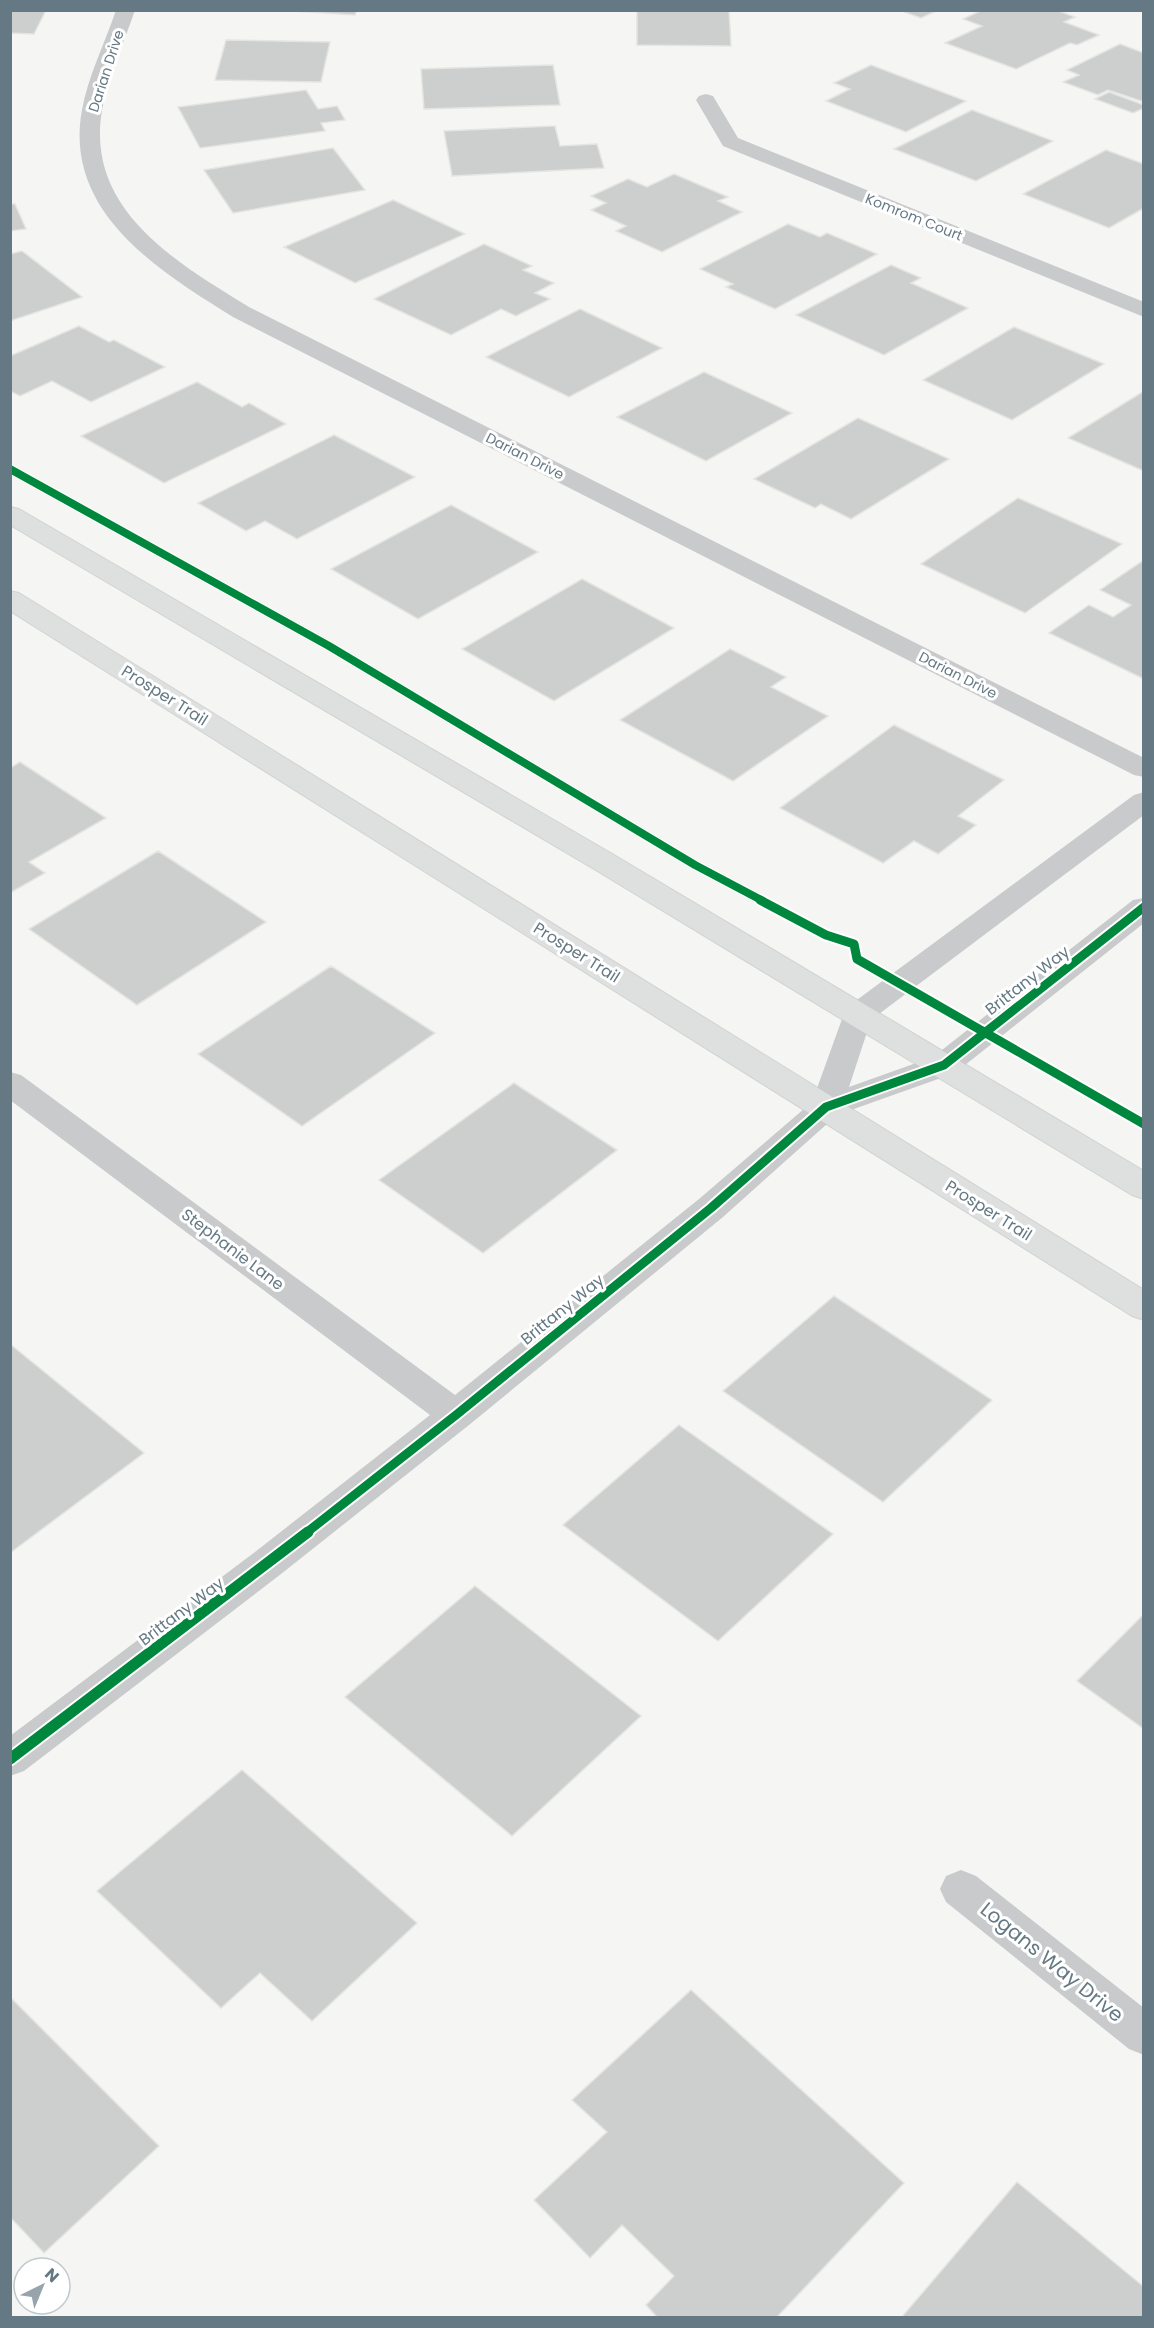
<svg xmlns="http://www.w3.org/2000/svg" width="1154" height="2328" viewBox="0 0 1154 2328" font-family="Poppins,sans-serif">
<style>
.building{fill:#cdcece;stroke:#e4e4e3;stroke-width:1.5}
.lines{fill:none;stroke-linecap:round;stroke-linejoin:round}
.secondary-casing{stroke:#d1d3d3;stroke-width:2}
.minor{fill:#c9cacb;fill-rule:evenodd}
.secondary{fill:#dedfdf;fill-rule:evenodd}
.cycleway-far2-casing{stroke:#fff;stroke-width:10}
.cycleway-far1-casing{stroke:#fff;stroke-width:13}
.cycleway-casing{stroke:#fff;stroke-width:15}
.cycleway-far2{stroke:#00873e;stroke-width:8}
.cycleway-far1{stroke:#00873e;stroke-width:9}
.cycleway{stroke:#00873e;stroke-width:11}
.labels{text-anchor:middle;stroke-width:6;stroke-linejoin:round;paint-order:stroke}
.far-street-label{font-size:14px;fill:#647984;stroke:#fff}
.street-label{font-size:16px;fill:#647984;stroke:#fff}
.near-street-label{font-size:20px;fill:#647984;stroke:#fff}
</style>
<rect width="100%" height="100%" fill="#f5f5f3"/>
<path class="building" d="M10 10H46L34 34 10 33Z
M277 10H357L355 15Z
M637 10H729L731 46 637 45Z
M899 10H938L921 18Z
M982 10H1056L1075 17 1064 22 1099 35 1077 45 1070 43 1016 69 945 43 982 26 963 19Z
M226 40 330 42 321 82 215 80Z
M1120 44 1144 53V102L1108 90 1098 95 1063 82 1079 75 1067 70Z
M553 65 560 105 424 109 421 69Z
M871 65 966 101 906 132 826 101 850 89 834 83Z
M306 90 318 109 337 106 345 120 321 123 325 131 200 148 178 107Z
M1109 92 1144 105V108L1133 113 1095 99Z
M972 110 1053 141 976 181 894 149Z
M555 126 560 146 597 144 604 168 452 176 444 131Z
M333 148 365 190 233 213 204 170Z
M1106 150 1144 164V208L1109 228 1023 194Z
M674 174 728 197 718 201 742 212 662 252 616 231 626 226 591 210 606 203 591 196 628 179 647 187Z
M393 200 465 234 355 283 284 247Z
M10 204H15L26 229 10 231Z
M788 224 820 237 827 233 877 254 775 309 726 287 733 284 700 269Z
M484 244 532 266 523 270 554 283 535 293 550 299 516 316 501 309 451 335 374 299Z
M22 251 82 297 10 321V254Z
M891 265 921 278 911 283 968 308 884 355 796 315Z
M580 309 662 348 569 397 486 357Z
M79 326 109 342 114 340 165 367 91 402 52 381 20 396 10 391V356Z
M1014 327 1104 364 1012 420 923 380Z
M704 372 792 413 706 461 617 417Z
M197 382 242 407 249 403 286 424 164 483 81 436Z
M1144 391V471L1068 438Z
M858 418 949 459 851 519 821 504 815 508 754 479Z
M334 435 415 477 297 539 265 521 246 531 198 503Z
M1018 498 1122 544 1025 613 921 564Z
M451 505 538 552 418 619 331 569Z
M1144 560V679L1049 633 1089 605 1113 617 1131 605 1100 590Z
M582 579 674 628 554 701 462 649Z
M730 649 786 677 771 687 828 716 733 781 620 720Z
M894 725 1004 780 958 816 976 825 938 854 914 841 883 863 780 808Z
M20 762 106 818 29 862 45 873 10 893V768Z
M158 851 266 922 137 1005 29 929Z
M331 966 435 1033 302 1126 198 1054Z
M514 1083 617 1150 483 1253 379 1180Z
M834 1296 992 1400 883 1502 723 1391Z
M10 1344 144 1453 10 1553Z
M679 1425 833 1534 718 1641 563 1525Z
M475 1586 641 1716 512 1836 345 1697Z
M1144 1614V1729L1077 1681Z
M242 1770 417 1923 312 2021 260 1973 221 2008 97 1891Z
M691 1990 904 2183 776 2318H658L646 2305 674 2276 622 2225 590 2258 534 2200 607 2132 572 2100Z
M10 1997 159 2146 44 2253 10 2217Z
M1017 2182 1144 2287V2318H901Z"/>
<g class="lines">
<defs>
<path id="secondary" d="M10 507 19 509 614 855 1144 1171V1199L1132 1195 594 869 10 525Z
M10 591 19 593 1144 1290V1320L1132 1316 10 611Z"/>
</defs>
<use href="#secondary" class="secondary-casing"/>
<path class="minor" d="M116 10H135C124 43 108 76 102 110 85 210 176 262 249 307L1144 758V777L1134 775 233 317C159 271 63 212 82 110 88 76 105 43 116 10Z
M706 94 713 96 738 138 1144 302V317L723 146 696 100 699 96Z
M1144 792V815L871 1020 849 1087 933 1057 1133 900 1144 898V923L955 1073 837 1115 723 1217 469 1425 281 1574 24 1771 10 1776V1736L255 1552 430 1415 10 1100V1072L21 1075 455 1395 699 1199 812 1102 846 1008 1134 795Z
M961 1870 976 1876 1144 2008V2055L1129 2049 946 1902 940 1889 946 1876Z"/>
<use href="#secondary" class="secondary"/>
<defs>
<path id="cycleway-far2" d="M10 469 329 646 695 865 763 901"/>
<path id="cycleway-far1" d="M760 900 826 935 854 944 857 959 1144 1124
M306 1533 456 1415 711 1208 826 1107 944 1065 1144 907"/>
<path id="cycleway" d="M10 1759 308 1532"/>
</defs>
<use href="#cycleway-far2" class="cycleway-far2-casing"/>
<use href="#cycleway-far1" class="cycleway-far1-casing"/>
<use href="#cycleway" class="cycleway-casing"/>
<use href="#cycleway-far2" class="cycleway-far2"/>
<use href="#cycleway-far1" class="cycleway-far1"/>
<use href="#cycleway" class="cycleway"/>
</g>
<g class="labels">
<g class="far-street-label">
<text transform="translate(106 71) rotate(-72)" y="5">Darian Drive</text>
<text transform="translate(914 217) rotate(22)" y="5">Komrom Court</text>
<text transform="translate(525 456) rotate(27)" y="5">Darian Drive</text>
<text transform="translate(958 675) rotate(27)" y="5">Darian Drive</text>
</g>
<g class="street-label">
<text transform="translate(165 695) rotate(32)" y="6">Prosper Trail</text>
<text transform="translate(577 952) rotate(32)" y="6">Prosper Trail</text>
<text transform="translate(1027 980) rotate(-38)" y="6">Brittany Way</text>
<text transform="translate(989 1210) rotate(32)" y="6">Prosper Trail</text>
<text transform="translate(233 1249) rotate(37)" y="6">Stephanie Lane</text>
<text transform="translate(562 1309) rotate(-39)" y="6">Brittany Way</text>
<text transform="translate(181 1611) rotate(-37)" y="6">Brittany Way</text>
</g>
<g class="near-street-label">
<text transform="translate(1052 1962) rotate(39)" y="7">Logans Way Drive</text>
</g>
</g>
<rect width="1154" height="2328" fill="none" stroke="#647984" stroke-width="24"/>
<g transform="translate(42 2286) rotate(43)"><circle r="28" fill="#ffffff" stroke="#c1c9ce" stroke-width="1.5"/>
<path d="M0-4.5L10 22L0 15L-10 22Z" fill="#97a4ab"/>
<text y="-9" font-size="16" font-weight="bold" text-anchor="middle" fill="#647984">N</text>
</g>
</svg>
